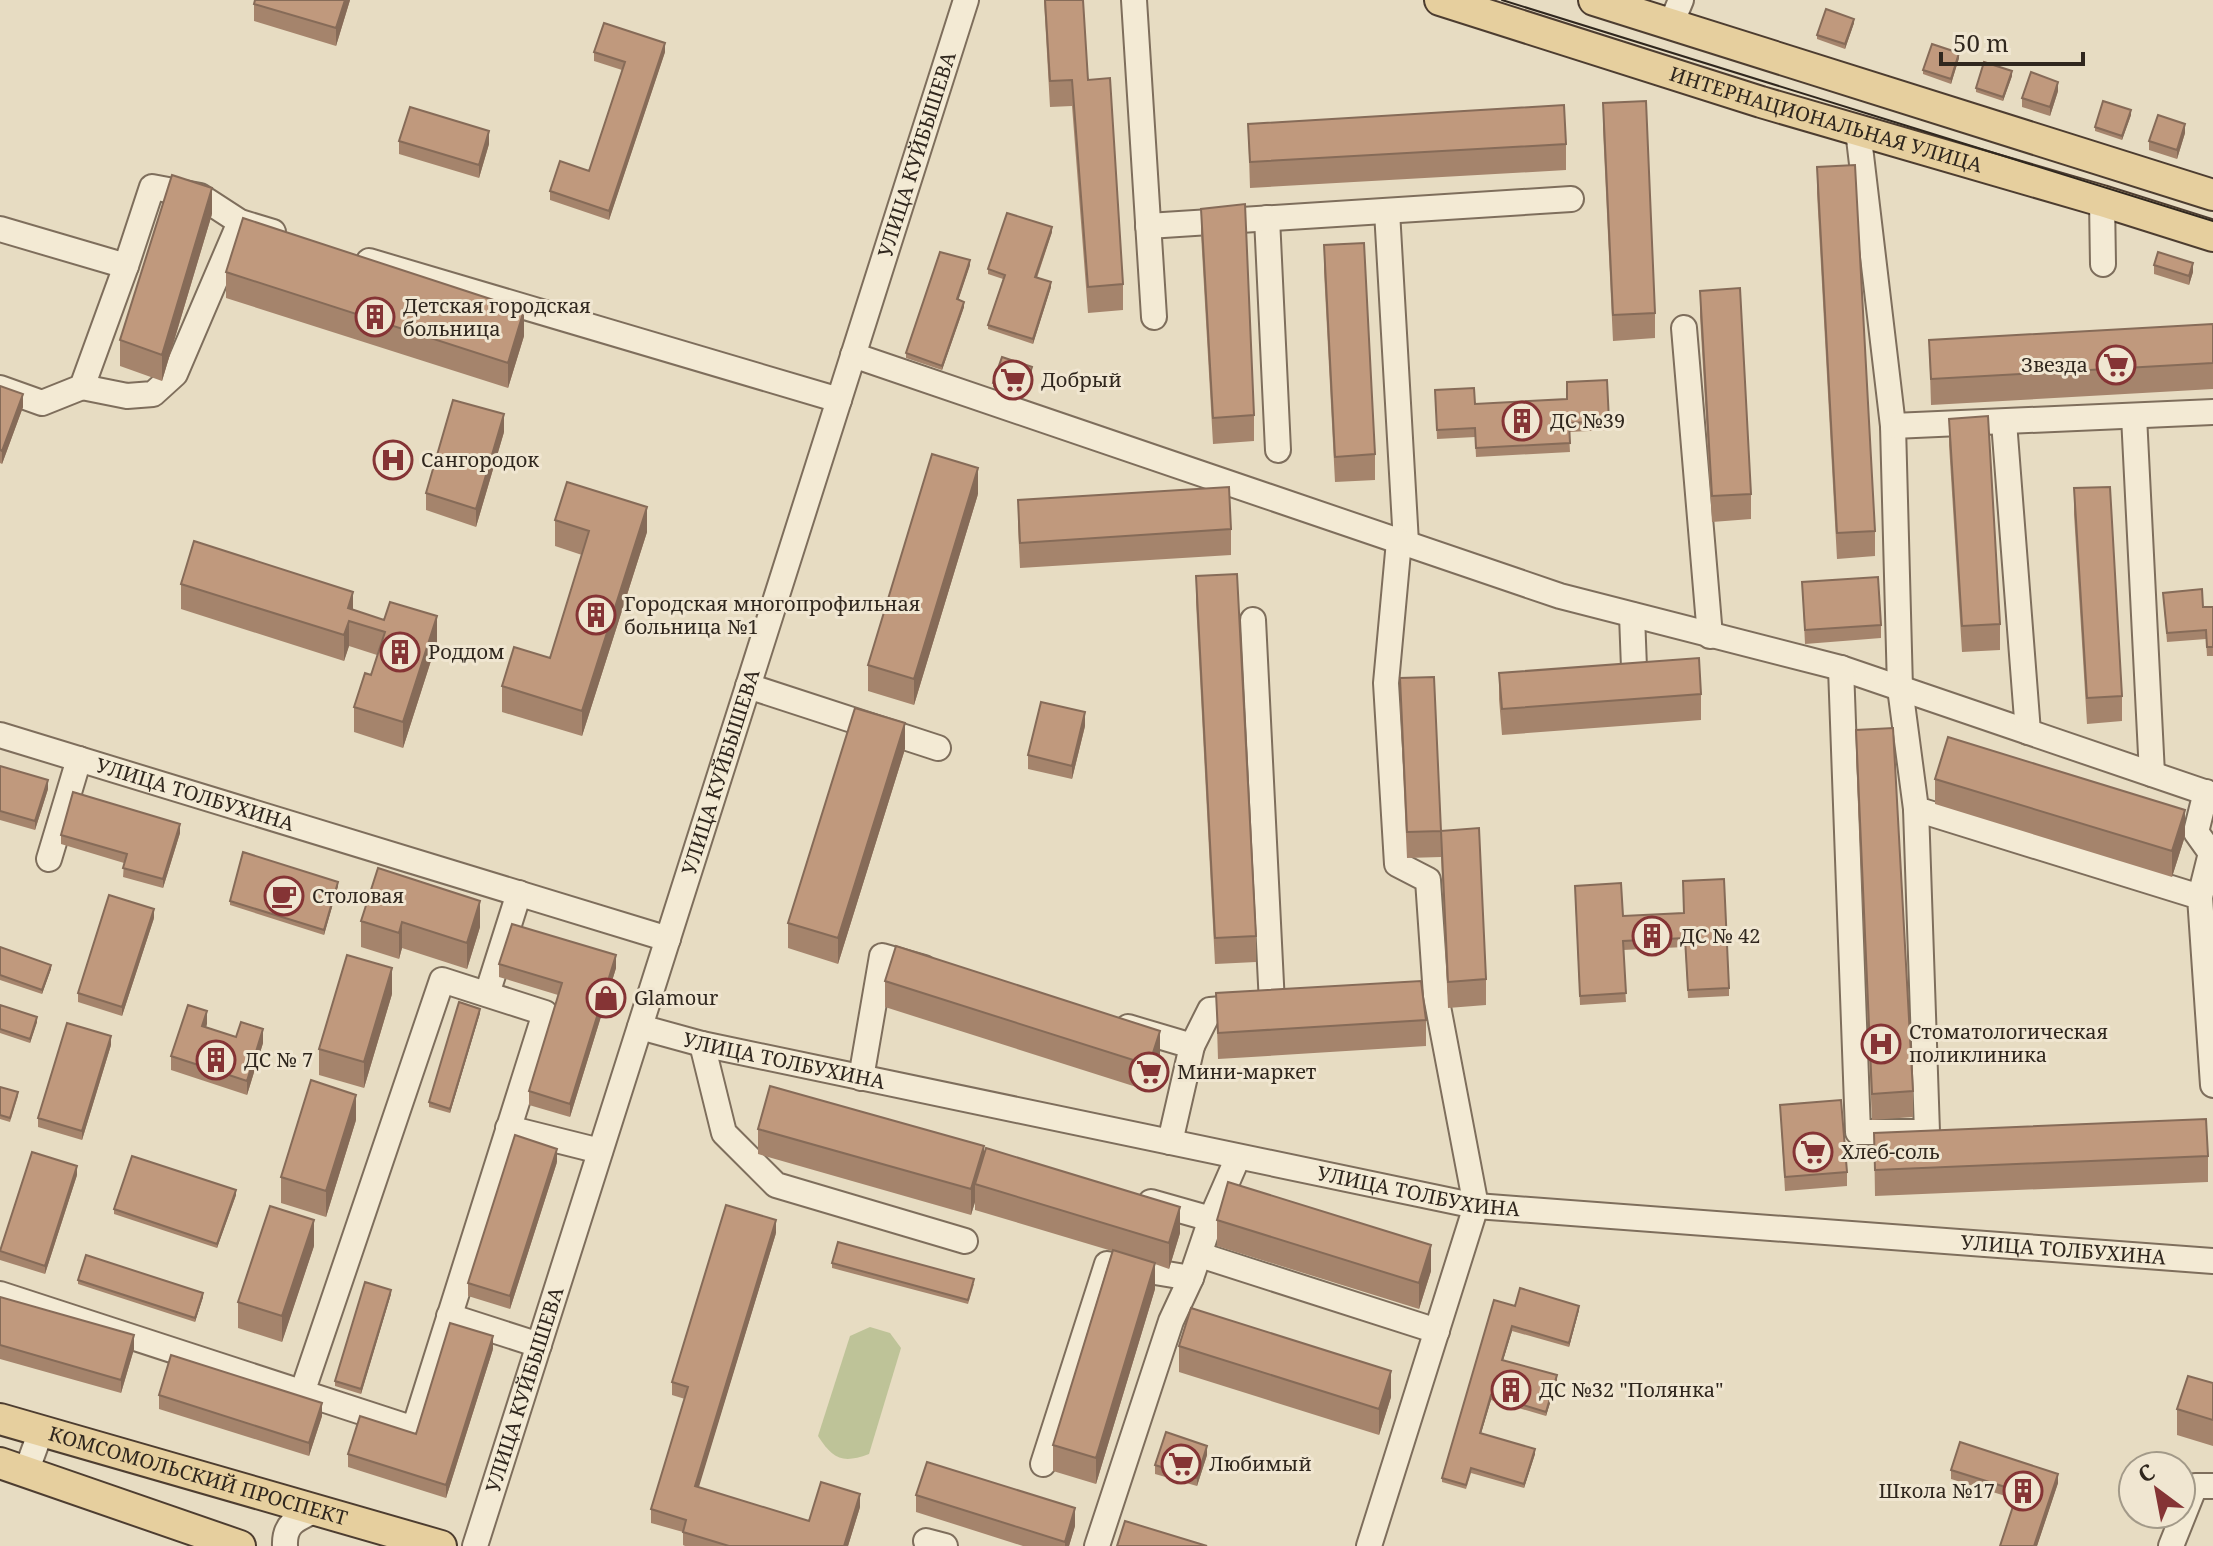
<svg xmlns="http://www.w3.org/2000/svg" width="2213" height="1546" viewBox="0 0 2213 1546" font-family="'Noto Serif',serif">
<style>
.green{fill:#bec398}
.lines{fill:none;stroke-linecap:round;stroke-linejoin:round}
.minor-casing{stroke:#7e6e5c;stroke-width:28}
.major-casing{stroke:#4d3d30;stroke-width:34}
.minor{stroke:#f3ead4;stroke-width:24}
.major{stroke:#e6cf9e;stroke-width:30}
.tram{stroke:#30271e;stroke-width:2}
.wall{fill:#a5846c}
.shaded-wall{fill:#866b58}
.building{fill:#c0997d;stroke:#866b58;stroke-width:2}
.labels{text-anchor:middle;stroke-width:6;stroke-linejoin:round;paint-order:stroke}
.street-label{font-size:20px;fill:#30271e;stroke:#f0e6d1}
.poi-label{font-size:20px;fill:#30271e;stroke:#f0e6d1;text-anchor:start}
</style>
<rect width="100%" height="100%" fill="#e7dcc2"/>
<path class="green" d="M870 1327 890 1333 901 1348 869 1454C842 1464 833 1459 818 1436L850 1336Z"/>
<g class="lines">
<defs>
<g id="minor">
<path d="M1134 0 1154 317"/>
<path d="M1671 24 1681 0"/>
<path d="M1858 130 1893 426 1900 688 1916 809 2200 897 2213 1085"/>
<path d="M2102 201 2103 264"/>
<path d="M1387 211 1406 543"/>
<path d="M1267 218 1278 450"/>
<path d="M1148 226 1571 199"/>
<path d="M0 229 126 266 152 187 200 196 240 222 273 232"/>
<path d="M369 261 839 400"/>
<path d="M1684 328 1710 636"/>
<path d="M853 355 1560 596 1841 668 2213 795"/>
<path d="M82 387 127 396 153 394 175 374 240 222"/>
<path d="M0 388 42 403 82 387 126 266"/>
<path d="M2134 416 2152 774"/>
<path d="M2004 422 2028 732"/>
<path d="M1893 426 2213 412"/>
<path d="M1632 615 1634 668"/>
<path d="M1253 620 1272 1004"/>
<path d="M1841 668 1858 1132H1923"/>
<path d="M748 686 938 748"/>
<path id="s1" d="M0 735 668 939"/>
<path d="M1916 809 1927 1132"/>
<path d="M49 859 79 759"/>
<path d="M2200 897 2211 853 2196 832 2206 792"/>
<path d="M487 994 519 893"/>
<path id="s2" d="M640 1027 702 1044 1476 1206 2213 1261"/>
<path d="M1128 1027 1192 1046 1170 1142"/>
<path d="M702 1044 724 1133 776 1185 965 1241"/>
<path d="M1192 1046 1210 1010 1246 1007"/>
<path d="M861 1078 882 956 924 968"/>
<path d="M508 1128 600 1151"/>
<path d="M1151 1202 1211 1219"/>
<path d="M1200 1255 1437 1331"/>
<path d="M0 1294 414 1429 545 1013 442 980 302 1393"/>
<path d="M449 1316 539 1345"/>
<path d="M1043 1464 1107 1264 1191 1278"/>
<path d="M26 1472 41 1431"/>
<path d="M926 1541 945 1546"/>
<path d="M285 1546C284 1524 296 1519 314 1511"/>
<path id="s3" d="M475 1546 966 0"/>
<path d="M1097 1546 1171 1321 1191 1278 1211 1219 1238 1157"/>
<path d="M1369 1546 1476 1206 1436 996 1428 880 1397 864 1386 683 1399 541"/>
<path d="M2171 1546 2195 1486H2213"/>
</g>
<g id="major">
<path id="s4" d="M1440 0 1761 102 2102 201 2213 236"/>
<path d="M1594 0 2213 195"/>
<path id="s5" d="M0 1419 441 1546"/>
<path d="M0 1463 240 1546"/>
</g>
</defs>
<use href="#minor" class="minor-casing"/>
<use href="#major" class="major-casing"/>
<use href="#minor" class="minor"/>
<use href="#major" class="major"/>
<path class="tram" d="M1502 0 2213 221"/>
</g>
<path class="wall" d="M350 0 336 46 254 21V4Z
M1044 0H1083L1088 80 1123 284V310L1088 313 1072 106 1050 107Z
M1854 23 1845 49 1817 39V35Z
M594 52H665L609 220 550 200V191L589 171 622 70 594 61Z
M1959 58 1951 84 1923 74V70Z
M2012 76 2003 101 1976 92V88Z
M2058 91 2050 116 2022 107V98Z
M1603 103 1655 313V338L1613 341 1603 129Z
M2131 115 2122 140 2095 131V127Z
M1248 124 1566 144V170L1250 188Z
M2185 133 2177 159 2149 150V141Z
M399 141 489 144 479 178 399 154Z
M1817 167 1875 531V556L1837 559 1817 193Z
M1201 209 1254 415V441L1213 444 1201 234Z
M212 214 162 381 120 366V340Z
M1052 232 1037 278 1051 287 1033 344 988 329V325L1003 279 988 274V269Z
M1324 245 1375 454V480L1335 482 1324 271Z
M970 265 958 300 964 307 942 370 906 358V353Z
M2154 265 2193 272 2189 285 2154 274Z
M226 272 524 336 508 388 226 298Z
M1700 291 1751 494V519L1712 522 1700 316Z
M2213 324V389L1931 405 1929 340Z
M1032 372 1023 398 993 387V383Z
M1607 380 1609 430 1569 432 1570 452 1476 457 1475 437 1437 439 1435 390 1475 404 1567 399Z
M0 386 23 407 2 464 0 463Z
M1949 419 2000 624V650L1962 652 1949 445Z
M504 432 476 527 426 510V493Z
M2074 488 2122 696V721L2087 724 2074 514Z
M978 494 914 705 868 691V665Z
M1018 500 1231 529V555L1020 568 1018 526Z
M555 520 647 532 582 736 502 712V686L550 658 582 555 555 546Z
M1196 576 1256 936V962L1215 964 1196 602Z
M1802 582 1881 625V638L1805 644Z
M181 584 353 610 437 642 403 748 354 732V707L371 675 377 655 349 646 344 661 181 609Z
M2163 593 2203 607H2213V656H2207L2206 639 2167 642Z
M1499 673 1701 694V720L1502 735 1499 699Z
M1400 678 1441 831 1486 979V1005L1448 1008 1441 857 1407 858 1400 704Z
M1085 726 1072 779 1028 769V755Z
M1856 730 1913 1091V1117L1872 1120 1856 756Z
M905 749 838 964 788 948V923Z
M0 766 48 789 35 830 0 820Z
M1935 779 2185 836 2172 877 1935 804Z
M180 833 163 888 123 877 124 863 61 844V835Z
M378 868 480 927 467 969 402 948 399 959 361 947V921Z
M338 886 324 935 230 905V901Z
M1575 895 1623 916 1684 913 1729 988V996L1688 998 1685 947 1623 950 1626 1002 1580 1005Z
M154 918 122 1016 78 1002V993Z
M0 947 51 969 42 994 0 980Z
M499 964 616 968 570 1117 529 1105V1091L558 995 499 977Z
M885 981 1160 1057 1149 1091 885 1007Z
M1216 993 1426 1020V1046L1218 1059Z
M392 994 364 1088 319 1075V1049Z
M0 1005 37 1022 30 1043 0 1033Z
M480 1013 450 1113 429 1107V1102Z
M207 1024 206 1027 236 1037 263 1043 247 1095 171 1070V1056Z
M111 1045 82 1140 38 1127V1118Z
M0 1087 18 1096 10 1122 0 1119Z
M1780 1105 1847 1172V1186L1785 1191Z
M356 1120 326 1217 281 1203V1177Z
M758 1129 984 1157 1180 1233 1169 1269 1155 1264V1289L1096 1484 1053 1471V1445L1112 1251 975 1210V1202L971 1215 758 1154Z
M1874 1133 2208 1156V1182L1875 1196Z
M557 1162 510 1309 468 1296V1283Z
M77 1175 45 1274 0 1260V1250Z
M236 1195 217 1248 114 1214V1209Z
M1217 1220 1431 1271 1419 1309 1217 1246Z
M776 1233 698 1488 809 1521 860 1507 848 1546H685L683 1545V1532L651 1523V1509L685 1399 672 1395V1382Z
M314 1246 282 1342 238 1328V1302Z
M832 1263 974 1284 968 1304 832 1268Z
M78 1280 203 1297 195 1322 78 1284Z
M391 1294 361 1394 335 1386V1381Z
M0 1297 134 1349 121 1393 0 1359Z
M1515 1306 1579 1310 1569 1347 1512 1331 1503 1360 1557 1380 1546 1416 1491 1400 1481 1433 1535 1454 1524 1488 1471 1473 1466 1489 1442 1482V1478Z
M1179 1346 1391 1397 1379 1435 1179 1372Z
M493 1349 446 1498 348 1467V1454L416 1434Z
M2213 1383V1446L2177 1435V1409Z
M159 1395 322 1416 309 1456 159 1409Z
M1207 1455 1197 1486 1155 1474V1465Z
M1951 1470 2058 1483 2037 1546H2000L2015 1499 1951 1479Z
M916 1495 1075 1526 1069 1546H1023L916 1512Z"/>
<path class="shaded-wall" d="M345 0H350L336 46V28Z
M1854 19V23L1845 49V44Z
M665 43V52L609 220V211Z
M1959 53V58L1951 84V79Z
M2012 71V76L2003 101V97Z
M2058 82V91L2050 116V107Z
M2131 110V115L2122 140V136Z
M2185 124V133L2177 159V150Z
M489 131V144L479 178V165Z
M212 188V214L162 381V355Z
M1052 227V232L1035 282V277Z
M970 260V265L957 304V299Z
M2193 263V272L2189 285V276Z
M1051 282V287L1033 344V339Z
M964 302V307L942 370V366Z
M524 310V336L508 388V363Z
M1032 367V372L1023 398V394Z
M23 394V407L2 464V451Z
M504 414V432L476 527V509Z
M978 468V494L914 705V679Z
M647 507V532L582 736V711Z
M353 592V617L349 621V646L344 661V635L348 608Z
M437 616V642L403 748V722Z
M1085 712V726L1072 779V766Z
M905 723V749L838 964V938Z
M48 780V789L35 830V821Z
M2185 810V836L2172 877V851Z
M180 824V833L163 888V879Z
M338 882V886L324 935V930Z
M480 901V927L467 969V943Z
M154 909V918L122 1016V1007Z
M402 922V948L399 959V933Z
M616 955V968L570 1117V1104Z
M51 965V969L42 994V990Z
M392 968V994L364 1088V1062Z
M480 1009V1013L450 1113V1109Z
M207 1011V1024L202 1039V1026Z
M37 1017V1022L30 1043V1039Z
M263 1029V1043L247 1095V1081Z
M1160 1031V1057L1149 1091V1065Z
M111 1036V1045L82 1140V1131Z
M356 1095V1120L326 1217V1191Z
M984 1146V1172L975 1184V1202L971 1215V1189Z
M557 1149V1162L510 1309V1296Z
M77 1166V1175L45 1274V1266Z
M236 1190V1195L217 1248V1244Z
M1180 1207V1233L1169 1269V1243Z
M314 1220V1246L282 1342V1316Z
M776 1220V1233L695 1500V1486Z
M1431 1245V1271L1419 1309V1283Z
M1155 1263V1289L1096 1484V1458Z
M391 1290V1294L361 1394V1389Z
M203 1293V1297L195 1322V1318Z
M1579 1306V1310L1569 1347V1343Z
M1512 1326V1331L1502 1364V1360Z
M134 1335V1349L121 1393V1380Z
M493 1336V1349L446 1498V1485Z
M1391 1371V1397L1379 1435V1409Z
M1557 1375V1380L1546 1416V1412Z
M1491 1395V1400L1480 1437V1433Z
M322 1403V1416L309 1456V1443Z
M1207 1446V1455L1197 1486V1478Z
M1535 1449V1454L1524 1488V1484Z
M2058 1474V1483L2037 1546H2034Z
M860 1494V1507L848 1546H844Z
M1075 1508V1526L1069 1546H1065V1542Z"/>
<path class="building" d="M255 0H345L336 28 254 4Z
M1045 0H1083L1088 80 1110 78 1123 284 1088 287 1072 80 1050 81Z
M1826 9 1854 19 1845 44 1817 35Z
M604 23 665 43 609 211 550 191 560 161 589 171 625 62 594 52Z
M1932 44 1959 53 1951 79 1923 70Z
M1984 62 2012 71 2003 97 1976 88Z
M2031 72 2058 82 2050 107 2022 98Z
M1646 101 1655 313 1613 315 1603 103Z
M2103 101 2131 110 2122 136 2095 127Z
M1564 105 1566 144 1250 162 1248 124Z
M410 107 489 131 479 165 399 141Z
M2158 115 2185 124 2177 150 2149 141Z
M1855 165 1875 531 1837 533 1817 167Z
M172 175 212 188 162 355 120 340Z
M1245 204 1254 415 1213 418 1201 209Z
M1007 213 1052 227 1035 277 1051 282 1033 339 988 325 1005 275 988 269Z
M243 218 524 310 508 363 226 272Z
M1364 243 1375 454 1335 457 1324 245Z
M940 252 970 260 957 299 964 302 942 366 906 353Z
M2158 252 2193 263 2189 276 2154 265Z
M1740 288 1751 494 1712 496 1700 291Z
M2213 324V363L1931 379 1929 340Z
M1002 357 1032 367 1023 394 993 383Z
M1607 380 1609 421 1569 423 1570 443 1476 448 1475 428 1437 430 1435 390 1474 388 1475 404 1567 399V382Z
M0 386 23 394 2 451 0 450Z
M453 400 504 414 476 509 426 493Z
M1988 416 2000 624 1962 626 1949 419Z
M932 454 978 468 914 679 868 665Z
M567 482 647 507 582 711 502 686 514 647 550 658 589 531 555 520Z
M1229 487 1231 529 1020 543 1018 500Z
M2110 487 2122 696 2087 698 2074 488Z
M194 541 353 592 348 608 384 620 390 602 437 616 403 722 354 707 365 673 371 675 385 632 349 621 344 635 181 584Z
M1237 574 1256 936 1215 938 1196 576Z
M1878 577 1881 625 1805 630 1802 582Z
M2202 589 2203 607H2213V647H2207L2206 630 2167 633 2163 593Z
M1699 658 1701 694 1502 709 1499 673Z
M1434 677 1441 831 1479 828 1486 979 1448 982 1441 831 1407 832 1400 678Z
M1041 702 1085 712 1072 766 1028 755Z
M855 708 905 723 838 938 788 923Z
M1893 728 1913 1091 1872 1094 1856 730Z
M1948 737 2185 810 2172 851 1935 779Z
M0 766 48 780 35 821 0 811Z
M73 792 180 824 163 879 123 868 127 854 61 835Z
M243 852 338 882 324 930 230 901Z
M378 868 480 901 467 943 402 922 399 933 361 921Z
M1724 879 1729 988 1688 990 1685 938 1623 941 1626 993 1580 996 1575 886 1621 883 1623 916 1684 913 1683 881Z
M109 895 154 909 122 1007 78 993Z
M512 924 616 955 570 1104 529 1091 562 983 499 964Z
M896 946 1160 1031 1149 1065 885 981Z
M0 947 51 965 42 990 0 975Z
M347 955 392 968 364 1062 319 1049Z
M1421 981 1426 1020 1218 1033 1216 993Z
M459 1002 480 1009 450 1109 429 1102Z
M0 1005 37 1017 30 1039 0 1029Z
M188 1005 207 1011 202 1026 236 1037 241 1022 263 1029 247 1081 171 1056Z
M67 1023 111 1036 82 1131 38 1118Z
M311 1080 356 1095 326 1191 281 1177Z
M770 1086 984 1146 971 1189 758 1129Z
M0 1087 18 1092 10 1118 0 1115Z
M1841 1100 1847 1172 1785 1177 1780 1105Z
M2206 1119 2208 1156 1875 1170 1874 1133Z
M515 1135 557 1149 510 1296 468 1283Z
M986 1148 1180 1207 1169 1243 975 1184Z
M32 1152 77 1166 45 1266 0 1251Z
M132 1156 236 1190 217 1244 114 1209Z
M1228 1182 1431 1245 1419 1283 1217 1220Z
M726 1205 776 1220 695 1486 809 1521 821 1482 860 1494 844 1546H729L683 1532 686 1520 651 1509 688 1387 672 1382Z
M270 1206 314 1220 282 1316 238 1302Z
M838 1242 974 1279 968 1300 832 1263Z
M1113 1250 1155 1263 1096 1458 1053 1445Z
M86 1255 203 1293 195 1318 78 1280Z
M365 1282 391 1290 361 1389 335 1381Z
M1520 1288 1579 1306 1569 1343 1512 1326 1502 1360 1557 1375 1546 1412 1491 1395 1480 1433 1535 1449 1524 1484 1471 1468 1466 1485 1442 1478 1494 1300 1515 1306Z
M0 1297 134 1335 121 1380 0 1345Z
M1191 1308 1391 1371 1379 1409 1179 1346Z
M450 1323 493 1336 446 1485 348 1454 360 1416 416 1434Z
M171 1355 322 1403 309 1443 159 1395Z
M2188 1376 2213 1383V1420L2177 1409Z
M1166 1432 1207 1446 1197 1478 1155 1465Z
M1960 1442 2058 1474 2034 1546H2000L2018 1491 1951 1470Z
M927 1462 1075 1508 1065 1542 916 1495Z
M1125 1521 1207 1546H1117Z"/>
<defs>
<symbol id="building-ring" viewBox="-11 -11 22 22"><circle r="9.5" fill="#f0e6d1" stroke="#853435" stroke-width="1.5"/><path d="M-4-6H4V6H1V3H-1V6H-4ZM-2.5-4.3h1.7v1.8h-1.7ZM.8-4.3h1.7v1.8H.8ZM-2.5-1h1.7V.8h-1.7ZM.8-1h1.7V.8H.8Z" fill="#853435"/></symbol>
<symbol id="supermarket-ring" viewBox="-11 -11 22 22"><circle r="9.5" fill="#f0e6d1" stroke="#853435" stroke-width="1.5"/><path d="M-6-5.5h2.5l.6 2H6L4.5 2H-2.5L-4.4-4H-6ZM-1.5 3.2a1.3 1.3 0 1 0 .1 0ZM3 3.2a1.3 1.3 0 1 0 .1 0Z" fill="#853435"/></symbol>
<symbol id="hospital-ring" viewBox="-11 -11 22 22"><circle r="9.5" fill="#f0e6d1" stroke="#853435" stroke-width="1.5"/><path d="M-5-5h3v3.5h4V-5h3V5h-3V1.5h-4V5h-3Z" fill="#853435"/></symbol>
<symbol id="cafe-ring" viewBox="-11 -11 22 22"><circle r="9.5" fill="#f0e6d1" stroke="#853435" stroke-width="1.5"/><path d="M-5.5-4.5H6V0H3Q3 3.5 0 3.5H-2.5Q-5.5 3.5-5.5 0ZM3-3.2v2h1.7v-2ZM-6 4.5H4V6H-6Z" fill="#853435"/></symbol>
<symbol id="shop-ring" viewBox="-11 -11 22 22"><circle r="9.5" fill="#f0e6d1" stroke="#853435" stroke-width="1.5"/><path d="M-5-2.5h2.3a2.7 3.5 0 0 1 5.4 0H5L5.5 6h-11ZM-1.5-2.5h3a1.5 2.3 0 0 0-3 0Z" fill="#853435"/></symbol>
</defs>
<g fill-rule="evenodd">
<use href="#building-ring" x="353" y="295" width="44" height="44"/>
<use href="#supermarket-ring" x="2094" y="343" width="44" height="44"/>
<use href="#supermarket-ring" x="991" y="358" width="44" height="44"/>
<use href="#building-ring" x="1500" y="399" width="44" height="44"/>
<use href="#hospital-ring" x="371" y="438" width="44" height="44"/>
<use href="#building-ring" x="574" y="593" width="44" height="44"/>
<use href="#building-ring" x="378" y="630" width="44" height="44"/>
<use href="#cafe-ring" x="262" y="874" width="44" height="44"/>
<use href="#building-ring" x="1630" y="914" width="44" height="44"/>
<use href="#shop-ring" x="584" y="976" width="44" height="44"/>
<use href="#hospital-ring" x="1859" y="1022" width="44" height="44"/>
<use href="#building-ring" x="194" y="1038" width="44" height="44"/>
<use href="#supermarket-ring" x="1127" y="1050" width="44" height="44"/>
<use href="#supermarket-ring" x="1791" y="1130" width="44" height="44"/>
<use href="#building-ring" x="1489" y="1368" width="44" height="44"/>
<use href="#supermarket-ring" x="1159" y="1442" width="44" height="44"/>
<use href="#building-ring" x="2001" y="1469" width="44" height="44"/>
</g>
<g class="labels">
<g class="street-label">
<text dy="7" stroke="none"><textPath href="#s4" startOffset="404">ИНТЕРНАЦИОНАЛЬНАЯ УЛИЦА</textPath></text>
<text dy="7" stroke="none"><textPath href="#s3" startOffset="1460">УЛИЦА КУЙБЫШЕВА</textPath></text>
<text dy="7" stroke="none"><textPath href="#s3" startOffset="812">УЛИЦА КУЙБЫШЕВА</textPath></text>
<text dy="7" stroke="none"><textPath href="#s1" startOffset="204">УЛИЦА ТОЛБУХИНА</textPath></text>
<text dy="7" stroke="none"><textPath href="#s2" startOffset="148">УЛИЦА ТОЛБУХИНА</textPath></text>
<text dy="7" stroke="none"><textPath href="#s2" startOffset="796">УЛИЦА ТОЛБУХИНА</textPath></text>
<text dy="7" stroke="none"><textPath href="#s2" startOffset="1444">УЛИЦА ТОЛБУХИНА</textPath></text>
<text dy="7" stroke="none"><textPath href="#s3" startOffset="164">УЛИЦА КУЙБЫШЕВА</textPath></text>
<text dy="7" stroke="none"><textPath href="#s5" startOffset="206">КОМСОМОЛЬСКИЙ ПРОСПЕКТ</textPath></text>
</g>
<g class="poi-label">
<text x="403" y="313">Детская городская<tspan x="403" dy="23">больница</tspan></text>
<text x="2088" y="372" text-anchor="end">Звезда</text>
<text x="1041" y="387">Добрый</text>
<text x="1550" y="428">ДС №39</text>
<text x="421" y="467">Сангородок</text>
<text x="624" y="611">Городская многопрофильная<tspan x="624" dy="23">больница №1</tspan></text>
<text x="428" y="659">Роддом</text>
<text x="312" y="903">Столовая</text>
<text x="1680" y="943">ДС № 42</text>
<text x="634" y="1005">Glamour</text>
<text x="1909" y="1039">Стоматологическая<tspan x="1909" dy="23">поликлиника</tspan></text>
<text x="244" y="1067">ДС № 7</text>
<text x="1177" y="1079">Мини-маркет</text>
<text x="1841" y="1159">Хлеб-соль</text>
<text x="1539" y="1397">ДС №32 "Полянка"</text>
<text x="1209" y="1471">Любимый</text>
<text x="1995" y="1498" text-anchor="end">Школа №17</text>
</g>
</g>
<g transform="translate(2157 1490) rotate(328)"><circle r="38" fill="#f0e6d1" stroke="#a39a89" stroke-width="2"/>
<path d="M0-6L14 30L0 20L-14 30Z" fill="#853435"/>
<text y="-12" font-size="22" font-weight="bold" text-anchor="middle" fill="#30271e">С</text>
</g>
<path d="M1941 52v12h142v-12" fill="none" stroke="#30271e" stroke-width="4"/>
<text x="1953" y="52" font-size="24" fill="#30271e" stroke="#f0e6d1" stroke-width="6" paint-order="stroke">50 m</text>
</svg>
